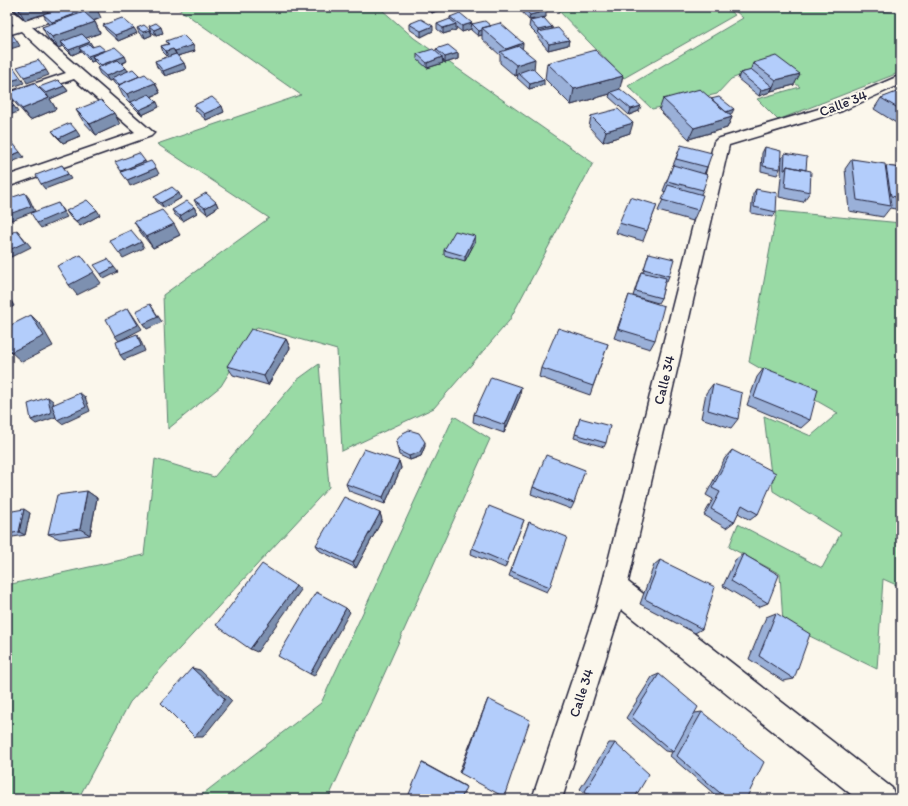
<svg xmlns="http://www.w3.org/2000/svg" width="908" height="806" viewBox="0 0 908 806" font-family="Itim,sans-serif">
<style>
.green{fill:#99daa5;stroke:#5e7e70}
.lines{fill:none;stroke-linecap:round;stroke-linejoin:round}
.street-casing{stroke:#22223b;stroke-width:3}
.street{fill:#fbf7ec;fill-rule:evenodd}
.wall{fill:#9ab0d8;stroke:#22223b}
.shaded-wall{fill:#7d90b0;stroke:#22223b}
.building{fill:#b3cdfb;stroke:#22223b}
.labels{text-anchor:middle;stroke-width:4;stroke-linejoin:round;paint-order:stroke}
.street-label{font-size:14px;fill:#22223b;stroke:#fbf7ec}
</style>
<rect width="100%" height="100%" fill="#fbf7ec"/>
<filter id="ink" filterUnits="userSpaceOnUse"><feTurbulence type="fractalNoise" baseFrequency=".025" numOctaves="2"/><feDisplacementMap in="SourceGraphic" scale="8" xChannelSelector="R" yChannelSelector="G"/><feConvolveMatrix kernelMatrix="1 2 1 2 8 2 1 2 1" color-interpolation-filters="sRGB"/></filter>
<g filter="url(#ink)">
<path class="green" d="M176 7H370L381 9 414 38 593 163 509 321 434 408 342 451 337 350 257 327 221 386 168 429 163 295 269 218 157 144 301 95Z
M555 7H724L735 15 624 78Z
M731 7H871L879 11 901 13V72L778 120 757 99 800 87 770 64 731 79 717 94 652 109 628 86 743 18Z
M777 211 901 223V587L883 579 877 669 783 623 780 574 729 547 738 524 822 568 841 533 773 491 764 416 811 436 838 413 749 362Z
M319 364 329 487 130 702 78 799H7V585L144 555 155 459 214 477 297 380Z
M454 416 490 439 328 799H200V796L321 703Z"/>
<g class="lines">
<defs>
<path id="street" d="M68 7H86L84 10 32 27 154 133 151 136 7 187V176L135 132 74 79 7 102V93L66 73 21 31 11 34 7 33V27L14 25 7 19V8L11 9 25 21Z
M901 75V84L842 111 729 145 628 582 892 788 896 799H857L621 609 562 799H532L597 605 714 142 717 139 832 105Z"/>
</defs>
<use href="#street" class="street-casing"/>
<use href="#street" class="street"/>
</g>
<path class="wall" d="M14 7H47L50 12 101 18 94 21 95 22 100 33 86 38 93 47 105 50 106 51 127 61 122 64 128 71 140 76 155 83 160 93 151 97 159 107 142 115 123 96 119 88 114 83 112 80 109 81 100 74 97 68 100 67 94 61 91 62 82 53 81 51 72 55 63 46 58 48 48 38 42 27 49 25 43 14 25 20 16 11Z
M418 7H445L432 13 425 9V7L421 9Z
M514 7H542L546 17 529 20 522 12V10L519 11Z
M450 17 472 23V24L491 26 523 49 534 69 544 85 529 89 517 78 518 75 515 76 500 63V55L482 39V35L478 36 471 30V29L462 32 456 27V30L443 34 437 29V24L450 20Z
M530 21 552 27V29L569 40 568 45 548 50 538 38V36L529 27Z
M409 24 433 31 421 37 409 29Z
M103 25 137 33 118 41 106 30Z
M149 26 163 33 156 35 151 32Z
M137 28 150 30 152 35 145 38 139 33Z
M166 41 195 51 178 56 184 63 186 69 165 76 157 67 155 61 168 57 163 52 161 46 168 44Z
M436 49 458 53V59L445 63 443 60V63L427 68 417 59V54L436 51Z
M547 63 620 89 639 111 629 115 609 97 610 94 571 105 545 79Z
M753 63 794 85 771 91 770 92 759 96 738 79 740 73 750 71Z
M64 86 68 91 50 99 56 109 30 120 16 104 8 93 41 89 39 87Z
M901 92V126L874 109 881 98Z
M663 99H711L731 115H730L732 117 727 128 689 139 659 110Z
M194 105 224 112 206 120 196 111Z
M76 110 120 124 96 135 83 121Z
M591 116 630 133 603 142 589 127Z
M52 131 80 136 63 143 56 136Z
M681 145 707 167 704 174 703 190 701 194 698 210 693 221 658 211 666 192 663 191Z
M765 147 780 169 777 175 761 171 762 153Z
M785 153 806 170 810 192 803 202 779 197 781 177 782 176H781L782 158Z
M852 159 885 167 886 166 901 168V210L890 208 883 217 849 211 845 169Z
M756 189 776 212 773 217 751 213 753 194Z
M154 197 181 198 164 208 157 202Z
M194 200 216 202 218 207 207 214 197 205Z
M657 205 643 241 616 233 619 223Z
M194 207 197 213 183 221 175 215 172 210Z
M66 211 100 215 80 226 70 217Z
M134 222 180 235 153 248 141 233Z
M475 242 465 261 444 255V250Z
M649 253 669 276 667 281H665L661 298 658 303 633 296 639 277 641 272H643Z
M629 295 655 340 650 349 614 338Z
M286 339 290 348 268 385 233 375 227 366Z
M608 344 590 395 539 377 541 368Z
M764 368 810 420 801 428 747 405 757 377Z
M713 384 738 419 731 428 701 418 706 393Z
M520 396 504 433 473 422 474 414Z
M580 418 606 443 604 447 574 438Z
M396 441 425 446 421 456 410 460 399 455Z
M732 450 758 514 750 520 738 513 734 522 726 528 704 515 713 499 706 495 725 458Z
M399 461 401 468 385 504 349 491 346 484Z
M533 487 574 503 571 509 531 494Z
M87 491 97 498 90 535 60 539 48 534Z
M7 512 30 513 25 535 7 538Z
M380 513 382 520 356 568 320 551 316 545Z
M524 520 505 568 471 554 472 548Z
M901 521V560H900Z
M529 522 550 587 547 592 509 576Z
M743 554 768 603 758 607 723 586 735 560Z
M660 560 702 629 695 633 640 604 654 565Z
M776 613 794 679 783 681 749 659 766 617Z
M659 674 695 713 702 712 746 799H720L670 756 672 752 665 751 626 718 652 677Z
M488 699 460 773 459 772Z
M609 743H615L634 799H591L580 789Z
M901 784V796L898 794Z"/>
<path class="shaded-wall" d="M27 7H47L50 12 25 20 19 10Z
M96 7 101 18 58 33 52 22Z
M432 7H445L432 13Z
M519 7H531H523L522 10 519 11Z
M546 11V17L529 20 530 15Z
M95 22 100 33 65 46 61 42 63 46 58 48 52 37Z
M472 23 471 29 462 32V26Z
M456 24V30L443 34V28Z
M433 26V31L421 37V31Z
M161 27 163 33 156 35 154 30Z
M552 27V33L538 32V30Z
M134 28 137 33 118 41 115 35Z
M150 30 152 35 145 38 143 32Z
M482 30V35L478 36 479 31Z
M569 40 568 45 548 50 549 44Z
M17 41 20 46 7 50V44Z
M90 42 93 47 79 48 81 51 72 55 69 50Z
M523 43 522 54 505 57 506 49Z
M193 45 195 51 177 56 175 51Z
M173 49 176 54 168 57 166 51Z
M105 50 108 56H92L94 61 91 62 88 56Z
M458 53V59L445 63V57Z
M125 56 127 61 104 71 101 65Z
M442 57 443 63 427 68V63Z
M535 59 534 70 518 73V75L515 76 516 65Z
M184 63 186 69 165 76 163 71Z
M126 68 129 73 111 78 112 80 109 81 106 76Z
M46 70 49 75 27 83 24 77Z
M800 74 794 85 771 91 776 80Z
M623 76 619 92H611L610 94 571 105 574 89Z
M21 78 24 83 7 89V82Z
M544 80V85L529 89 530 84Z
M155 83 160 93 133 104 131 102 127 94Z
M64 86 68 91 50 99 56 109 30 120 22 109 49 98 46 93Z
M773 87 770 92 759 96 761 90Z
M157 102 159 107 142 115 139 110Z
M14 106 18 112 7 116V109Z
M222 106 224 112 206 120 204 114Z
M641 106 639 111 629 115 631 109Z
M734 109 731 115 719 118 722 113Z
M114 113 120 124 96 135 90 124Z
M732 117 727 128 689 139 694 128Z
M633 123 630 133 603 142 606 131Z
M76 130 80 136 63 143 59 138Z
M20 152 24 157 7 164V157Z
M145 161 148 167 124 176 121 171Z
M62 165 71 179 45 189 41 184Z
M156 168 159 174 130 186 127 180Z
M25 193 29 198 35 211 9 221 7 218V215Z
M179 193 181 198 164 208 161 203Z
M216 202 218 207 207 214 205 208Z
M58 203 67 217 41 228 37 223Z
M194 207 197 213 183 221 180 216Z
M97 210 100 215 80 226 76 221Z
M174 224 180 235 153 248 146 237Z
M17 230 31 247 7 259V251Z
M475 236V242L465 261V256Z
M141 242 144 248 123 258 119 253Z
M81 255 101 283 77 295 69 285Z
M114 267 118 272 104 279 101 274Z
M7 293 14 306 7 310Z
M150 304 162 322 147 329 143 324Z
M128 308 142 329 119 341 115 336Z
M31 315 41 325 53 346 22 362 11 352Z
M137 334 140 339 145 351 124 360 120 355Z
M286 339 290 348 268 385 264 376Z
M521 387 520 396 504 433 505 425Z
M80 393 85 397 90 411 62 424 57 420Z
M48 397 53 401 56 417 36 424 31 420Z
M425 442V446L421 456 410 460 409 456Z
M399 461 401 468 385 504 383 497Z
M87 491 97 498 90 535 80 529Z
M24 509 30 513 25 535 19 532Z
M380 513 382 520 356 568 353 563Z
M296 586 301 590 257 652 250 649Z
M346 608 350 612 314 676 310 674Z
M192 668 200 670 232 701 203 737H195Z
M422 763H423L465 786 466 787Z"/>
<path class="building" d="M16 7H27L19 10Z
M65 7H96L52 22 43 14Z
M523 7H542L546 11 530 15Z
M84 12 95 22 52 37 42 27Z
M460 13 472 23 462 26 450 17Z
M122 18 134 28 115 35 103 25Z
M544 18 552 27 538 30 530 21Z
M421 19 433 26 421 31 409 24Z
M450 19 456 24 443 28 437 24Z
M485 21 491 26 482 28V30L479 31 472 24Z
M156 23 161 27 154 30 149 26Z
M500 23 523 43 506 49 482 28Z
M144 25 150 30 143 32 137 28Z
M558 28 569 40 549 44 538 32Z
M12 34 17 41 7 44V36Z
M82 34 90 42 69 50 61 42Z
M183 35 193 45 175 51 173 49 166 51 161 46 169 44 166 41Z
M89 44 92 47 99 45 105 50 88 56 79 48Z
M448 45 458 53 445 57 436 49Z
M519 46 535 59 516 65 500 52Z
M115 47 125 56 101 65 92 56Z
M433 49 442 57 427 63 417 54Z
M595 50 623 76 574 89 547 63Z
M176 54 184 63 163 71 155 61Z
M776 56 800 74 776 80 753 63Z
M39 60 46 70 24 77 17 67Z
M118 60 126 68 106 76 97 68Z
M14 68 21 78 7 82V70Z
M532 68 544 80 530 84 518 73Z
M133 69 140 76 119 85 111 78Z
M752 70 773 87 761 90 740 73Z
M145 74 155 83 127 94 118 85Z
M58 80 64 86 46 93 39 87Z
M34 83 49 98 22 109 8 93Z
M620 89 641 106 631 109 611 92Z
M700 89 732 117 694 128 663 99Z
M899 91 901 92V110L881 98Z
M149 94 157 102 139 110 131 102Z
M212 97 222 106 204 114 194 105Z
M719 97 734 109 726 112 711 99Z
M7 99 14 106 7 109Z
M101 100 114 113 90 124 76 110Z
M618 109 633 123 606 131 591 116Z
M70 123 76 130 59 138 52 131Z
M12 142 20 152 7 157V144Z
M681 145 712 153 707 167 676 159Z
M765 147 781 151 780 169 763 166Z
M139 153 145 161 121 171 115 162Z
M785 153 807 157 806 170 787 166 785 170H784Z
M852 159 885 164 891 206 857 200Z
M151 161 156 168 127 180 121 172Z
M62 165 68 174 41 184 36 175Z
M673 165 708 175 703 190 667 181Z
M787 166 811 171 810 192 785 187Z
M886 166 901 168V198L891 196Z
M668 185 703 195 698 210 662 200Z
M172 187 179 193 161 203 154 197Z
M756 189 777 193 776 212 754 207Z
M25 193 31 206 7 215V199Z
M206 193 216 202 205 208 194 200Z
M630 197 657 205 647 231 619 223Z
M87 200 97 210 76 221 66 211Z
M187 201 194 207 180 216 172 210Z
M58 203 63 212 37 223 31 213Z
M162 210 174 224 146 237 134 222Z
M17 230 26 242 7 251V235Z
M131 230 141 242 119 253 109 240Z
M455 231 475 236 465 256 444 250Z
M649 253 674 259 669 276 644 269Z
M81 255 94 272 69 285 57 266Z
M108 259 114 267 101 274 94 265Z
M641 272 666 278 661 298 635 291Z
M629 295 664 306 655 340 618 329Z
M7 297 9 301 7 302Z
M150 304 158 317 143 324 136 311Z
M128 308 138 325 115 336 106 319Z
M31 315 44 336 11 352 7 345V327Z
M558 328 608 344 593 386 541 368Z
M251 329 286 339 264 376 227 366Z
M137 334 141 346 120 355 116 342Z
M764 368 818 389 810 420 754 397Z
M491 377 521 387 505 425 474 414Z
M713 384 742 393 738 419 708 410Z
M80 393 86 407 57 420 52 405Z
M48 397 51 413 31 420 28 404Z
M580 418 610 426 606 443 575 434Z
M409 430 419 433 425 442 420 452 409 456 399 451 396 441 403 433Z
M364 449 399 461 383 497 346 484Z
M732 450 776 473 758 514 742 505 734 522 711 509 720 492 712 488Z
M546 455 585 470 574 503 533 487Z
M87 491 80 529 48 534 57 495Z
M344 497 380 513 353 563 316 545Z
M489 506 524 520 507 563 472 548Z
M24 509 19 532 7 534V512Z
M529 522 567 537 550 587 511 571Z
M743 554 779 575 768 603 731 581Z
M660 560 715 587 702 629 645 599Z
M262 564 296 586 250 649 216 625Z
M316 592 346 608 310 674 278 656Z
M776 613 810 634 794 679 759 656Z
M192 668 225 699 195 737 161 703Z
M659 674 698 707 673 752 632 717Z
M488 699 530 720 504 797 460 773Z
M702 712 764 762 746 799H727L677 756Z
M615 743 649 774 634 799H594L585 791Z
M422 763 466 787 461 799H407Z"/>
</g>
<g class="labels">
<g class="street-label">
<text transform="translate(843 103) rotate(-21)" y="5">Calle 34</text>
<text transform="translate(664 380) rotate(-76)" y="5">Calle 34</text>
<text transform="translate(581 693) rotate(-72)" y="5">Calle 34</text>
</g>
</g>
<rect width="908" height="806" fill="none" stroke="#fbf7ec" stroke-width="24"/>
<rect x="12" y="12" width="884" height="782" fill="none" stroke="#22223b" stroke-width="1.5" filter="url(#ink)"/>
</svg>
